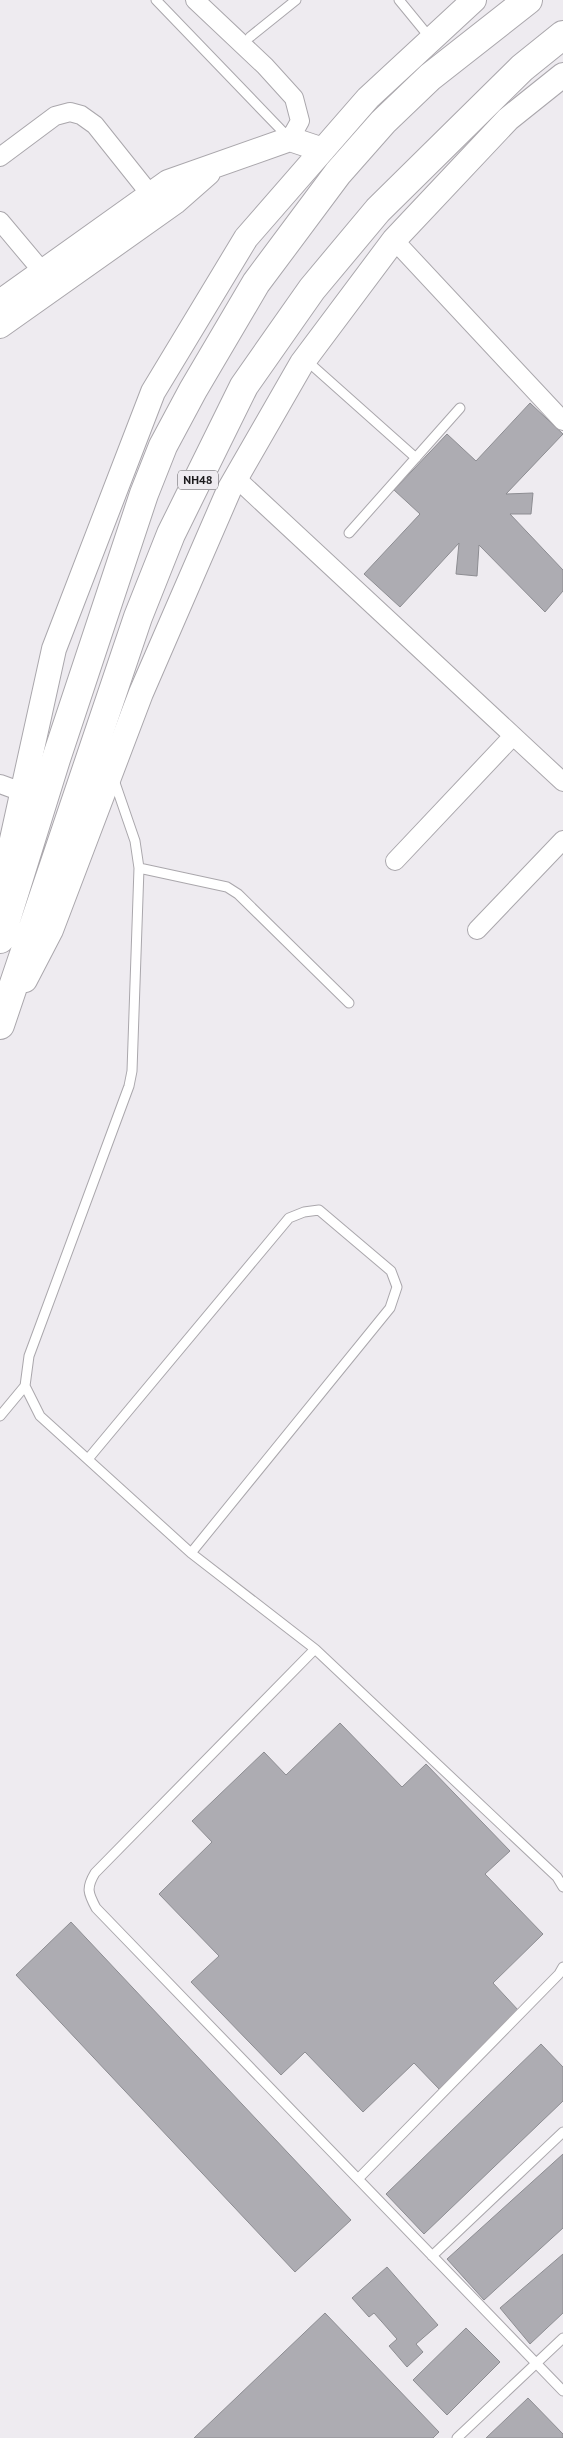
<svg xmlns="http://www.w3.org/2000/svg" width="563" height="2438" viewBox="0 0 563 2438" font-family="'PT Sans',sans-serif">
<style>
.building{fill:#adacb2;stroke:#8d8d92}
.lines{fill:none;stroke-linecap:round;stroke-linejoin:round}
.lane-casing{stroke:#aaa7ac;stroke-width:11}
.street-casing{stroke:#aaa7ac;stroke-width:20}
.secondary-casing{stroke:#aaa7ac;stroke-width:26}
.highway-casing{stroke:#aaa7ac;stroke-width:30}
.lane{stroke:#fff;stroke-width:9}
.street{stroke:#fff;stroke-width:18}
.secondary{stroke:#fff;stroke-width:24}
.highway{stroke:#fff;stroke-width:28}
.labels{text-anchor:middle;stroke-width:5;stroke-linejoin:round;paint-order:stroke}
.shield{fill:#eeebf0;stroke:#5a595c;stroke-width:1}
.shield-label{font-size:12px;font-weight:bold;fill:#1b1a1c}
</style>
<rect width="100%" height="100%" fill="#eeebf0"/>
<path class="building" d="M530 403 563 434 506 494 533 493 531 514H510L563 570V591L545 612 479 545 477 576 456 574 459 543 400 607 364 574 420 514 394 490 447 434 476 461Z
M340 1723 402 1787 426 1764 510 1851 485 1874 543 1934 493 1983 519 2011 439 2089 414 2063 363 2112 305 2052 281 2075 191 1982 219 1956 159 1894 212 1842 192 1821 264 1752 286 1775Z
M71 1922 351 2220 295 2272 16 1975Z
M541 2044 563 2067V2101L424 2234 386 2194Z
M563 2154V2228L484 2300 447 2259Z
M563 2254V2313L530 2344 500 2308Z
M387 2267 438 2325 416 2344 423 2352 407 2367 389 2346 397 2339 374 2313 369 2317 352 2298Z
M325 2313 439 2432 433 2438H194Z
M466 2328 500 2362 447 2415 413 2380Z
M528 2398 563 2434V2438H486Z"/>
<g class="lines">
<defs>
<path id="lane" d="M156 0 288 137
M399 0 431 39
M250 37 296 0
M306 360 416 458
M349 533 460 408
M114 780 135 841 139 868 132 1071 129 1086 29 1356 25 1386 40 1416 191 1553 315 1649 95 1873C86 1888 88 1893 96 1908L563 2391
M139 868 227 887 238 894 349 1003
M0 1416 25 1386
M88 1459 289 1218 304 1212 319 1210 391 1271 397 1287 390 1308 191 1553
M315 1649 557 1877 563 1887
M358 2179 559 1974 563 1967
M432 2256 563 2132
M457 2438 563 2338"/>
<path id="street" d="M195 0 265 66 294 98 300 121 290 139
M0 157 55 116 70 112 81 115 95 125 150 194
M0 221 42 271
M394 240 563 421
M236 478 563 782
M0 784 22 792
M395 861 513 736
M477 930 563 840"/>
<path id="secondary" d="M0 302 168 182 290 139 323 150
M0 326 175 202 208 173
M0 894 54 649 153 392 246 238 368 98 474 0
M25 980 51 930 141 693 229 490 302 363 394 240 508 119 563 75"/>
<path id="highway" d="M0 939 56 759 144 494 163 446 193 390 256 283 338 173 383 122 430 77 528 0
M0 1025 138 617 171 534 244 386 312 289 378 210 522 68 563 35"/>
</defs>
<use href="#lane" class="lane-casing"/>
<use href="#street" class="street-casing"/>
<use href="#secondary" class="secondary-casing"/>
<use href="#highway" class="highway-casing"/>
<use href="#lane" class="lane"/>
<use href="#street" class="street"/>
<use href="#secondary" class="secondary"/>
<use href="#highway" class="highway"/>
</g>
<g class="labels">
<rect class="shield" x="178" y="470.5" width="40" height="19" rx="4"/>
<g class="shield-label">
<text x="198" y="484">NH48</text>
</g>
</g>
</svg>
